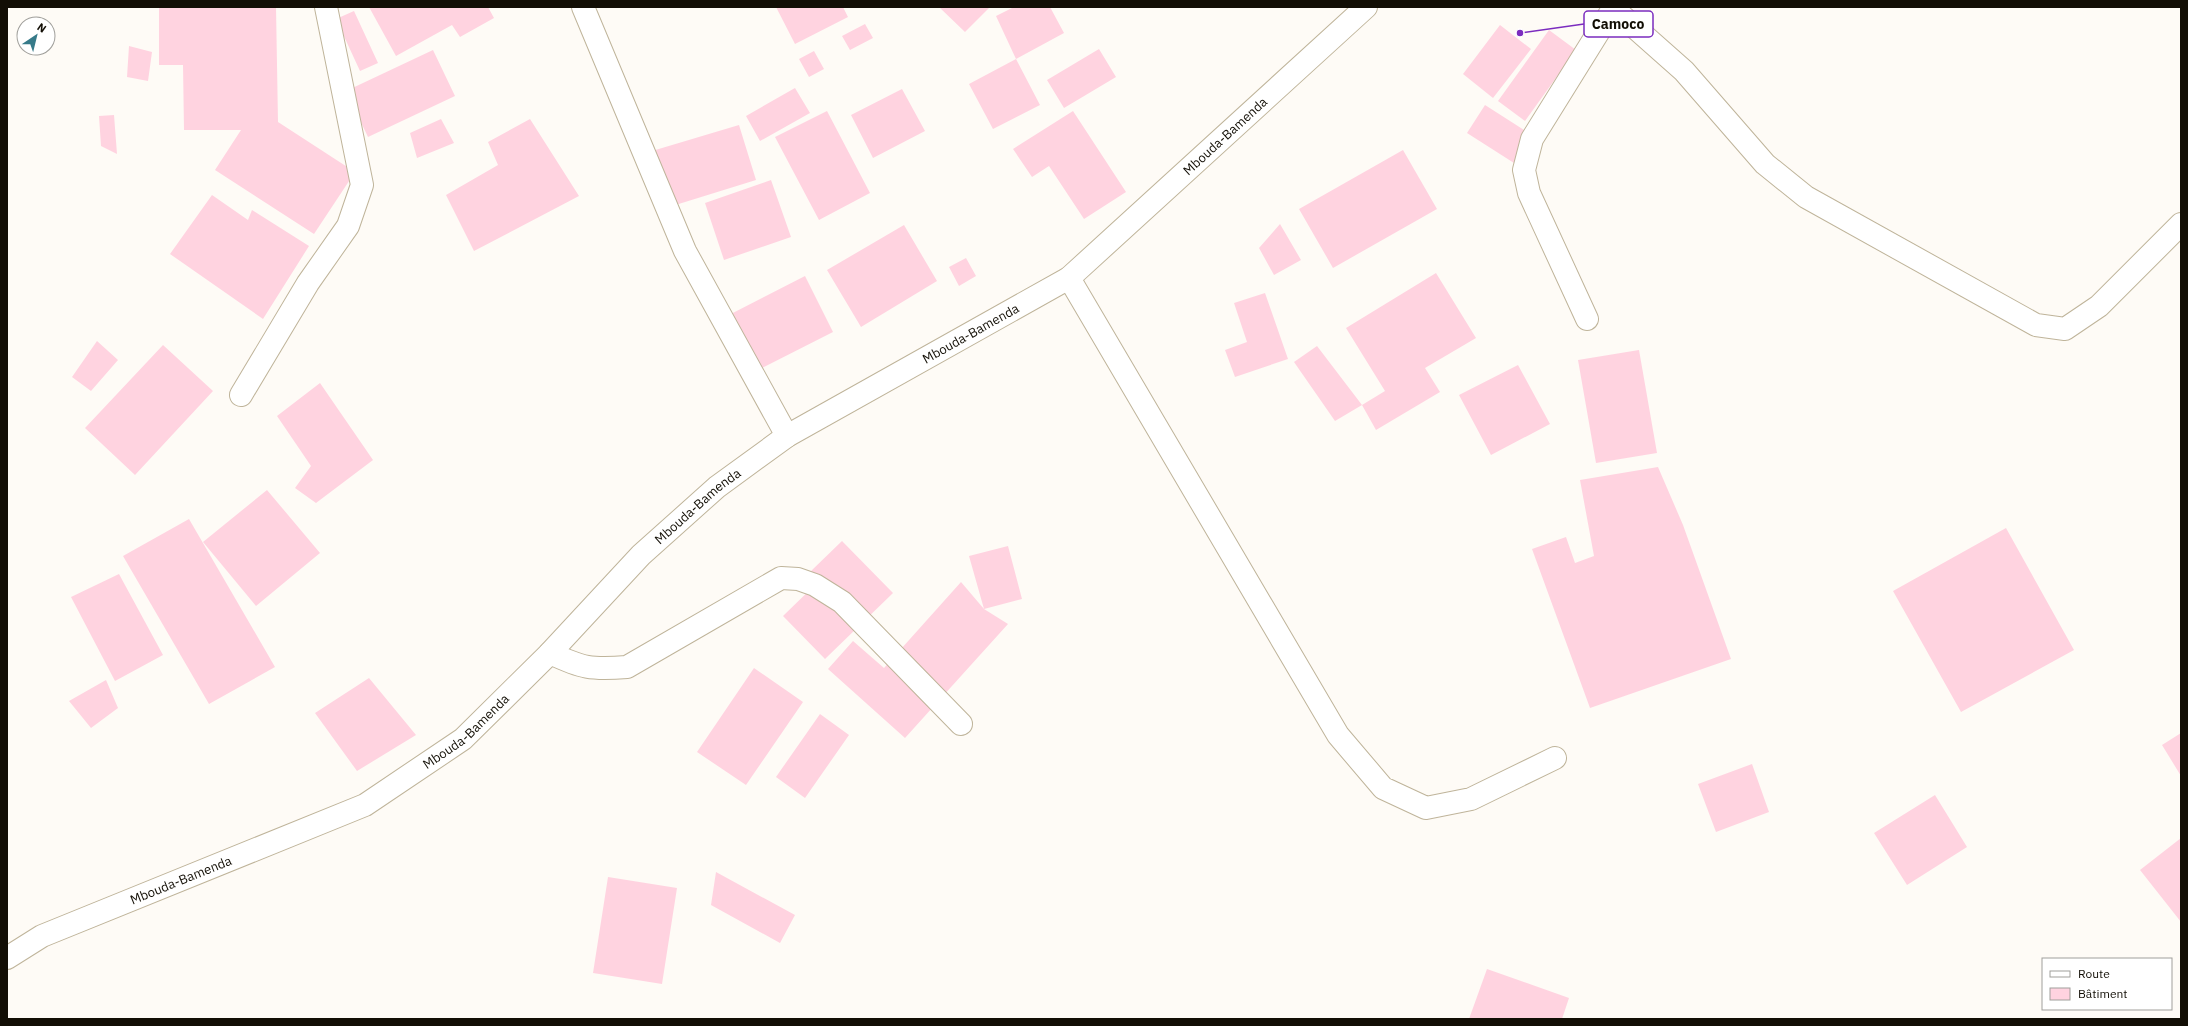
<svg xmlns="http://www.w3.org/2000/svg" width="2188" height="1026" viewBox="0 0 2188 1026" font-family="'IBM Plex Sans',sans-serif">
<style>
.building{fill:#ffd3e0}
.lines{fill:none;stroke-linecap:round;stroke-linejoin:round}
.minor-casing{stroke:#bfb49a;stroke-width:24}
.highway-casing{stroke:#bfb49a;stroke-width:24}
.minor{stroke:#fff;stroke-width:22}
.highway{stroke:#fff;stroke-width:22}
.labels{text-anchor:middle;stroke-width:3;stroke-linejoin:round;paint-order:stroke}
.street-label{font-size:13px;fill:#120e05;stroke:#fff}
.leader{fill:none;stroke:#7b2cbf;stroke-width:1.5}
.callout-dot{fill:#7b2cbf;stroke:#fff;stroke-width:1.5}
.callout{fill:#fff;stroke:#7b2cbf;stroke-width:1.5}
.callout-label{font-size:14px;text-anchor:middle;font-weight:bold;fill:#120e05}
</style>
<rect width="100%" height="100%" fill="#fefbf6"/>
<path class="building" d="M159 7H276L278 122 355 172 314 234 215 170 241 130H184L183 65H159Z
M369 7H488L494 18 460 37 452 25 396 56Z
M776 7H843L848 17 795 44Z
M939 7H990L965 32Z
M1014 7H1050L1064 33 1016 59 996 16Z
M354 11 378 63 360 71 336 19Z
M865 24 873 38 850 50 842 36Z
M1500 25 1531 49 1493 98 1463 74Z
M1549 30 1576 50 1525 121 1498 101Z
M129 46 152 52 148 81 127 77Z
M1099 49 1116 77 1064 108 1047 80Z
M433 50 455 96 368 137 346 91Z
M814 51 824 69 809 77 799 59Z
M1016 59 1040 105 993 129 969 84Z
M795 88 810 113 760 141 746 116Z
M902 89 925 131 873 158 851 115Z
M1485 105 1532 135 1514 163 1467 133Z
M827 111 870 193 819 220 775 137Z
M1073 111 1126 192 1084 219 1049 166 1032 177 1013 149Z
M114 115 117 154 101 146 99 116Z
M441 119 454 143 417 158 410 133Z
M530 119 579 196 474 251 446 195 498 165 488 142Z
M739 125 756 180 669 207 652 151Z
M1403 150 1437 209 1333 268 1299 209Z
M771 180 791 237 724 260 705 203Z
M212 195 248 220 252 210 309 246 263 319 170 254Z
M1280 224 1301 260 1274 275 1259 248Z
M904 225 937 281 861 327 827 270Z
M966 258 976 276 959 286 949 267Z
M1436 273 1476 338 1425 368 1440 392 1376 430 1362 405 1385 391 1346 328Z
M805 276 833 332 754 372 725 317Z
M1265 293 1288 359 1235 377 1225 350 1247 342 1234 303Z
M97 341 118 360 91 391 72 377Z
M163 345 213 391 135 475 85 428Z
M1317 346 1362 405 1335 421 1294 362Z
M1639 350 1657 453 1596 463 1578 360Z
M1518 365 1550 424 1491 455 1459 395Z
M320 383 373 460 316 503 295 488 311 466 277 416Z
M1658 467 1683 525 1731 659 1590 708 1532 549 1566 537 1575 563 1594 556 1580 480Z
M267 490 320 553 256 606 203 542Z
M189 519 275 667 209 704 123 556Z
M2006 528 2074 650 1961 712 1893 591Z
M842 541 893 593 825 659 783 616 820 580 811 571Z
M1008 546 1022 599 984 609 969 556Z
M119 574 163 655 115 681 71 597Z
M961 582 984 609 1008 624 905 738 828 669 853 641 884 668Z
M754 668 803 702 746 785 697 752Z
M369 678 416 735 357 771 315 713Z
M106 680 118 708 91 728 69 701Z
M820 714 849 735 805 798 776 777Z
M2181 733V776L2162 745Z
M1752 764 1769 812 1716 832 1698 784Z
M1935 795 1967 847 1907 885 1874 833Z
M2181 838V922L2140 870Z
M716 872 795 915 780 943 711 905Z
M608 877 677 888 662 984 593 973Z
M1487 969 1569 998 1562 1019H1469Z"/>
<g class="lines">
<defs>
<path id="minor" d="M583 7 685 251 787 436
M1614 9 1684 71 1765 164 1806 197 2036 325 2065 329 2099 306 2181 224
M1069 278 1338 735 1383 788 1426 808 1471 799 1555 758
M1587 319 1529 193 1524 170 1532 139 1614 7
M241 395 308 283 348 226 362 185 326 7
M550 653C582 668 591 670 627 667L781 578 798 579 815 585 842 602 961 724"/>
<g id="highway">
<path id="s1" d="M7 958 42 936 365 805 463 739 550 653 641 555 717 487 787 436 1069 278 1366 7"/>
</g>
</defs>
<use href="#minor" class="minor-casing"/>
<use href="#highway" class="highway-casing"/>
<use href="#minor" class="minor"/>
<use href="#highway" class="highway"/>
</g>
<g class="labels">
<g class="street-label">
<text dy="5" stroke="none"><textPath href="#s1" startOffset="1487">Mbouda-Bamenda</textPath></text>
<text dy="5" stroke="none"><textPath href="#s1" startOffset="1163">Mbouda-Bamenda</textPath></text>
<text dy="5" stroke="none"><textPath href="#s1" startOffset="839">Mbouda-Bamenda</textPath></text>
<text dy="5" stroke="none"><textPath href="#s1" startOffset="515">Mbouda-Bamenda</textPath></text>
<text dy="5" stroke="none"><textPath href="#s1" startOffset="191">Mbouda-Bamenda</textPath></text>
</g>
</g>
<path class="leader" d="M1520 33L1584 24"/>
<circle class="callout-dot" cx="1520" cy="33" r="4"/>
<rect class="callout" x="1584" y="11" width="69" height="26" rx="4"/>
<g class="callout-label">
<text x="1618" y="29">Camoco</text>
</g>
<rect width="2188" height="1026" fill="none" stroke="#120e05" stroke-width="16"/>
<rect x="2042" y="958" width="130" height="52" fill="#ffffff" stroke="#a09f9b"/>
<rect x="2050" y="971" width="20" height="6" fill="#ffffff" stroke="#a09f9b"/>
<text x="2078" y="978" font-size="12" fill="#120e05">Route</text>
<rect x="2050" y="988" width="20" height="12" fill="#ffd3e0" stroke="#a09f9b"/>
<text x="2078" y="998" font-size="12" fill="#120e05">Bâtiment</text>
<g transform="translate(36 36) rotate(35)"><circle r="19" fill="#ffffff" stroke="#a09f9b"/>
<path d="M0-3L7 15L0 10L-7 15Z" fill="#367a89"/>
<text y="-6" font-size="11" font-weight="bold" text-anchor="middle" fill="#120e05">N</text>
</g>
</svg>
